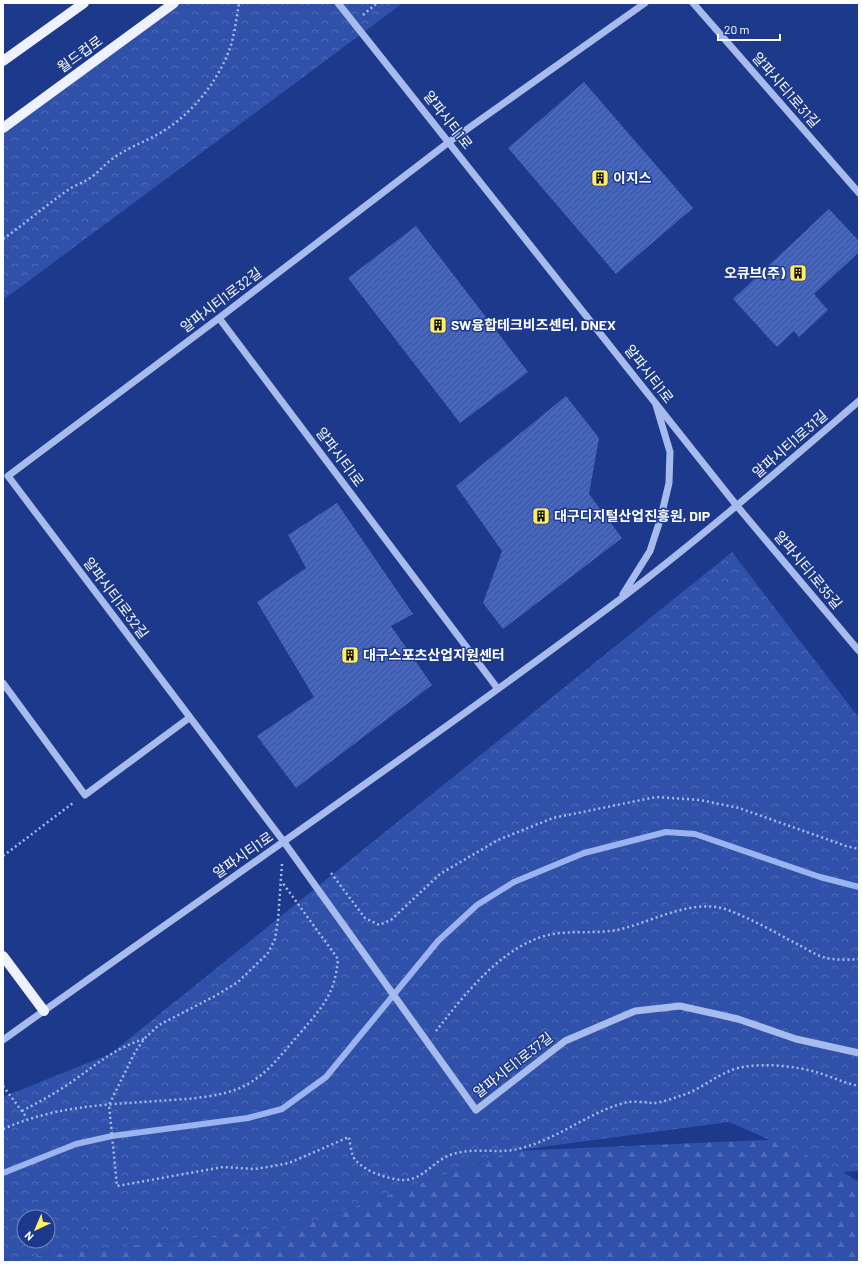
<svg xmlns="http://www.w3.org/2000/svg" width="862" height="1265" viewBox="0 0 862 1265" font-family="Barlow,'Noto Sans KR',sans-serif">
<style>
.forest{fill:url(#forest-firs)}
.park{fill:url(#park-crowns);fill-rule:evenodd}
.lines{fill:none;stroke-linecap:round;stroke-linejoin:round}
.stream{stroke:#9bb3ef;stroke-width:6}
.building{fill:url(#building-hatch)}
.path{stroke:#a8bbed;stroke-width:2.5;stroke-dasharray:2 3;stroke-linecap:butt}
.minor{stroke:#a8bbed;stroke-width:7}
.major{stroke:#eef1ff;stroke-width:10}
.labels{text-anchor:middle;stroke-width:3;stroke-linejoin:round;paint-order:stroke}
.street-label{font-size:14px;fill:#fff;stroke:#1c398c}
.poi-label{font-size:14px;font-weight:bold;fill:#fff;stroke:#1c398c;text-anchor:start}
</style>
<defs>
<pattern id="forest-firs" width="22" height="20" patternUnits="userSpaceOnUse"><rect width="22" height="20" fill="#2f51aa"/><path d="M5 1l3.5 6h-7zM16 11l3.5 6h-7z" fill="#4e6bb7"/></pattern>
<pattern id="park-crowns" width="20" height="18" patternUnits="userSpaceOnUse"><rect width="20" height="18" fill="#2f51aa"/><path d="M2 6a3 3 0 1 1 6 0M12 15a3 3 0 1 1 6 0" fill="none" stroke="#4e6bb7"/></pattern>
<pattern id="building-hatch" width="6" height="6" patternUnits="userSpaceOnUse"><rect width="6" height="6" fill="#405fb2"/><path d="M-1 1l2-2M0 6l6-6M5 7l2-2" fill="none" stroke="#5d77be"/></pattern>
</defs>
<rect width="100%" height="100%" fill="#1c398c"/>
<path class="forest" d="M790 1139 859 1182V1262H3V1260L300 1226 512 1151Z"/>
<path class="park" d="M174 3H403L3 300V129Z
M732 552 859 718V1171L843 1172 729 1122 512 1151 300 1226 3 1260V1097L110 1054ZM24 1217H48V1241H24Z"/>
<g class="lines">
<path class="stream" d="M3 1173 76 1144 112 1136 248 1118 282 1109 326 1077 438 941 477 905 514 882 584 853 666 832 695 834 820 877 859 887"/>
</g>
<path class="building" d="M584 82 693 208 616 274 508 148Z
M829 209 859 241V252L814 294 828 310 799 337 794 331 777 347 733 299Z
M416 226 528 372 460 423 348 278Z
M566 396 599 438 589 494 622 538 503 629 483 603 502 551 456 486Z
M337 503 413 614 391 626 432 685 296 788 257 736 314 697 257 602 306 568 288 535Z"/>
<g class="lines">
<path class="path" d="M363 15 377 3
M3 239C26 223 47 204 71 188 76 185 82 183 87 180 98 174 105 163 115 157 129 147 145 142 160 133 193 114 221 78 232 42 235 29 237 16 239 3
M3 856 73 803
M282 864 278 920 275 939 268 953 238 982 215 996 159 1025 144 1039 134 1054 109 1105 117 1186 223 1167 254 1169 268 1167 289 1163 349 1137C350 1143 351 1152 354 1158 363 1171 387 1179 403 1180 421 1181 434 1161 450 1155 474 1146 499 1155 522 1148 559 1138 588 1113 624 1103 634 1100 645 1103 654 1103 665 1102 676 1097 686 1094 706 1086 723 1070 743 1067 766 1063 794 1066 816 1072 830 1076 844 1083 859 1086
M331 873 365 918 379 925 391 920 440 874 498 840 553 818 656 797 700 800 739 808 846 846 859 849
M436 1031C465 994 504 943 553 934 578 930 601 935 625 928 658 919 694 898 728 910 752 919 776 933 799 945 807 949 817 956 826 958 837 960 848 960 859 959
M3 1086 27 1118
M22 1111C39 1102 56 1093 73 1081 97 1064 115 1048 144 1039
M3 1129C56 1106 101 1105 157 1101 185 1099 222 1098 246 1085 269 1073 284 1051 301 1032 323 1006 335 994 338 959L282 882"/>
<path class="minor" d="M338 3 737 506 859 651
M645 3 449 142 219 318 8 476 284 842 476 1110 565 1041 635 1011 680 1006 738 1019 796 1039 859 1053
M693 3 859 193
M219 318 498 689
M623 594 650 551 661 517 669 483 670 452 656 405
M3 683 85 795 189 718
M3 1040C208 893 417 751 619 600 702 537 780 469 859 401"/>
<path class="major" d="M3 61 84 3
M3 128 174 3
M3 956 44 1011"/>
</g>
<defs>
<symbol id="building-square" viewBox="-11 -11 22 22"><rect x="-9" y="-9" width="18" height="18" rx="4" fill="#feed65" stroke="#1c398c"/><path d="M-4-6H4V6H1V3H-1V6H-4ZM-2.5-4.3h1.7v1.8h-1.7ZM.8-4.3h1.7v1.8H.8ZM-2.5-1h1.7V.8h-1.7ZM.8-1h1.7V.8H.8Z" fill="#111"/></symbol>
</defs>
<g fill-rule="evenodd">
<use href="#building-square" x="590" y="168" width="20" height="20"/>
<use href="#building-square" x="788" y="263" width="20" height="20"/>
<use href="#building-square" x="428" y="315" width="20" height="20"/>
<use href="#building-square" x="531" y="506" width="20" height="20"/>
<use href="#building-square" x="340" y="645" width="20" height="20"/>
</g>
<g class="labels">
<g class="street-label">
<text transform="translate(80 54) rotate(-36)" y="5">월드컵로</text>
<text transform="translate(786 90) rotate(49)" y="5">알파시티1로31길</text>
<text transform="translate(448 120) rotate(52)" y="5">알파시티1로</text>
<text transform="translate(221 300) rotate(-37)" y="5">알파시티1로32길</text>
<text transform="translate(649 374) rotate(52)" y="5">알파시티1로</text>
<text transform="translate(790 444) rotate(-41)" y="5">알파시티1로31길</text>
<text transform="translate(340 457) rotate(53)" y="5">알파시티1로</text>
<text transform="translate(808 570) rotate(50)" y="5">알파시티1로35길</text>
<text transform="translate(116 598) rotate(53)" y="5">알파시티1로32길</text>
<text transform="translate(243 855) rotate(-35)" y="5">알파시티1로</text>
<text transform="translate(513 1065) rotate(-38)" y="5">알파시티1로37길</text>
</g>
<g class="poi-label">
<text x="613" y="183">이지스</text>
<text x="785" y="278" text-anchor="end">오큐브(주)</text>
<text x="451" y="330">SW융합테크비즈센터, DNEX</text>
<text x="554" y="521">대구디지털산업진흥원, DIP</text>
<text x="363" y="660">대구스포츠산업지원센터</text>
</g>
</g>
<rect width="862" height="1265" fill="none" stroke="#ffffff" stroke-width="8"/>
<g transform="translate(36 1229) rotate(224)"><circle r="19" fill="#1c398c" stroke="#7788ba"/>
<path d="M0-3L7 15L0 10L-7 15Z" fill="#feed65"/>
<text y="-6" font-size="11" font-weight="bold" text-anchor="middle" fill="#ffffff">N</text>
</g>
<path d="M718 34v6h62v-6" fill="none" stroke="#ffffff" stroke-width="2"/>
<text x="724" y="34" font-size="12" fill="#ffffff" stroke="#1c398c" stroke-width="3" paint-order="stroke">20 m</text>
</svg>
